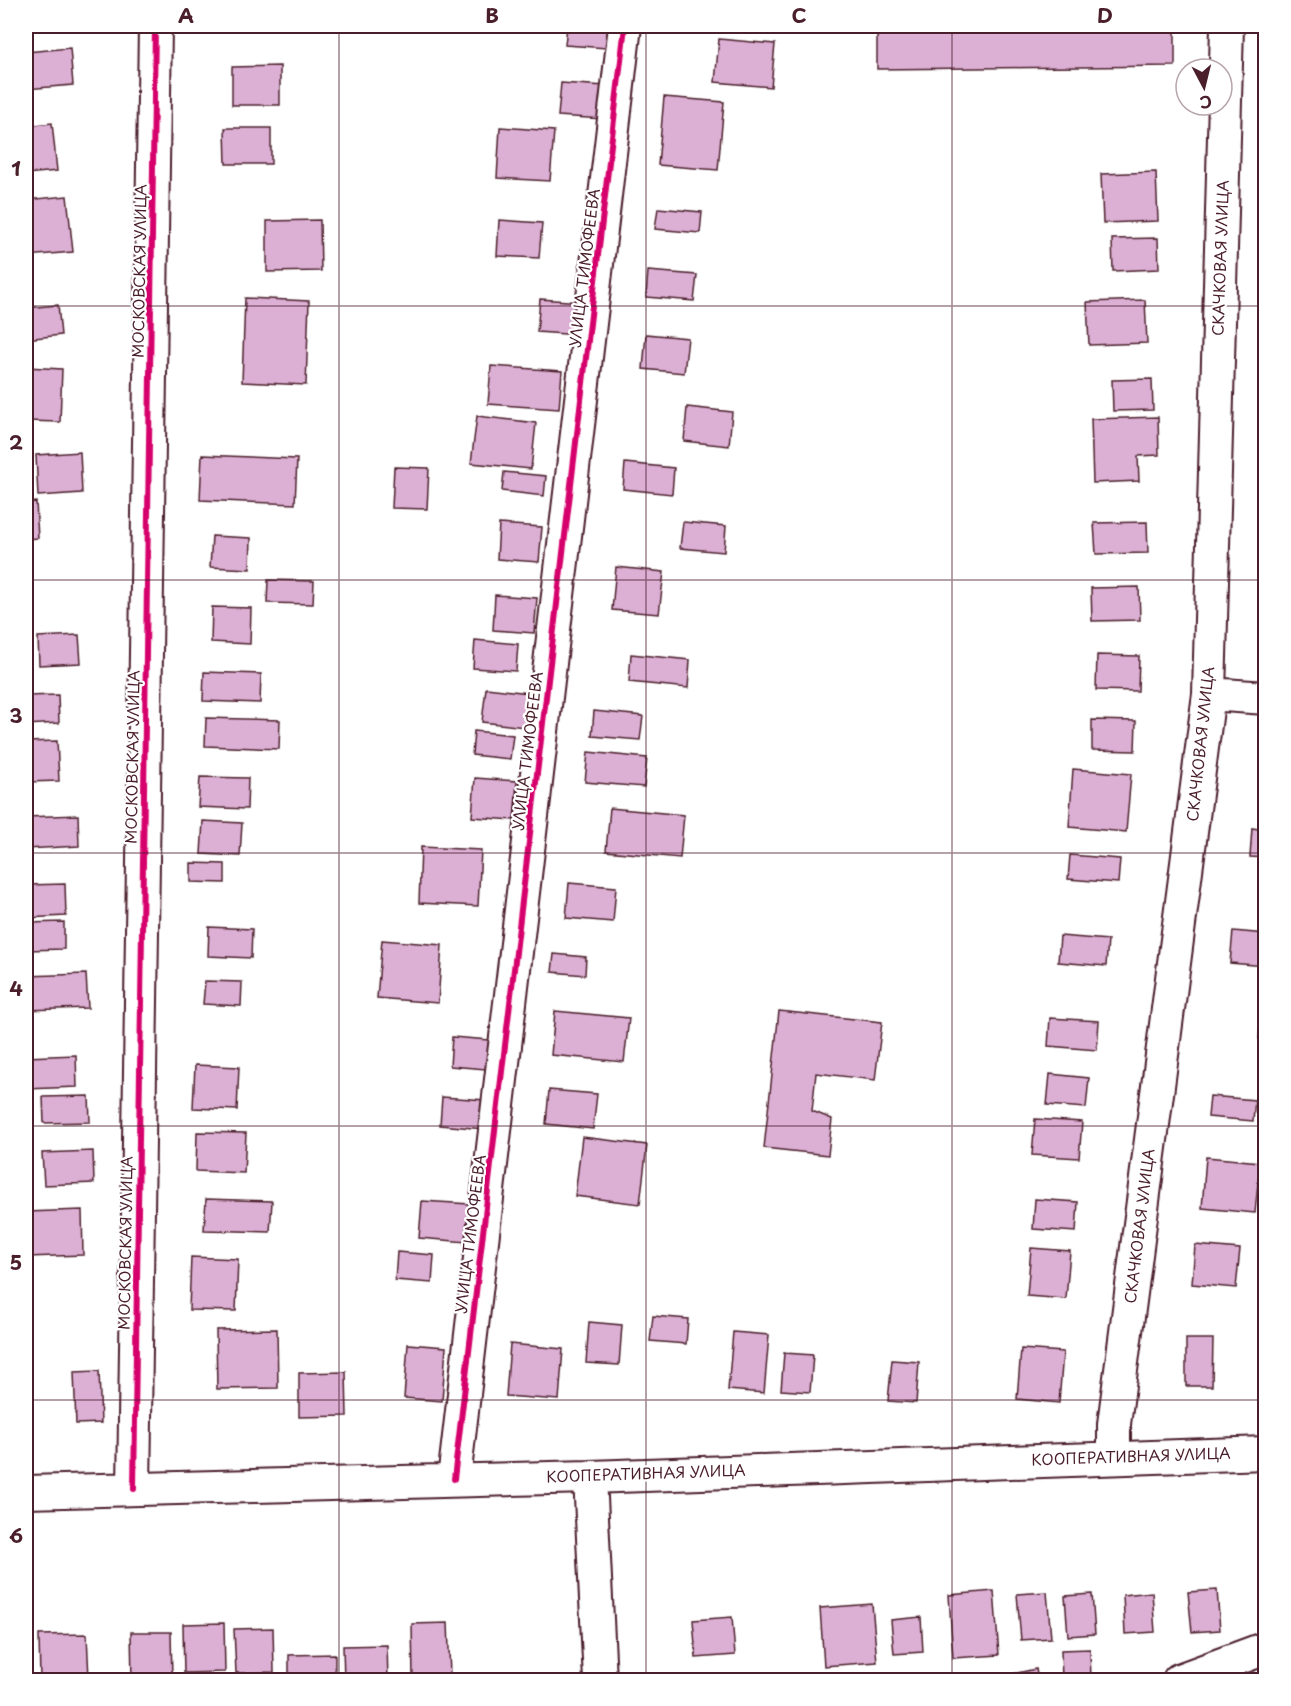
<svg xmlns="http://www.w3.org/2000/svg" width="1291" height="1706" viewBox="0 0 1291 1706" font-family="'Playpen Sans',sans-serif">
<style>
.building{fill:#dcb0d4;stroke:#4a1f2b;stroke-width:1.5}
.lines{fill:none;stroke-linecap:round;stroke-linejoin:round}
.street-casing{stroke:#4a1f2b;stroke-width:36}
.street{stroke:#fff;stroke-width:32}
.cycleway-casing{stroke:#fff;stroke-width:10}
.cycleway{stroke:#d6006c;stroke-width:6}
.grid{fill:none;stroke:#4a1f2b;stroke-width:1.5;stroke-opacity:0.55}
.labels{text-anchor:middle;stroke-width:4.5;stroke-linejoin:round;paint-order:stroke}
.street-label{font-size:15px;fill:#4a1f2b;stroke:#fff}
.neatline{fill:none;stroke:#4a1f2b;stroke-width:2}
.grid-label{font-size:20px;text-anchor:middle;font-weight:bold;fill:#4a1f2b}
</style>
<rect width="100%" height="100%" fill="#fff"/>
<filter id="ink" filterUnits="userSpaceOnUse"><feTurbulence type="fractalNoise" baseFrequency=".0167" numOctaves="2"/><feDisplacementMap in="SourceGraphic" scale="12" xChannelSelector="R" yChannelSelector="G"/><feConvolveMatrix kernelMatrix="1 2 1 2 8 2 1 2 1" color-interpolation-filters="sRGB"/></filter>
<g filter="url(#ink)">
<path class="building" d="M567 26H609L607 48 565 45Z
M877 26H1175V66L877 69Z
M719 39 775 44 771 87 715 82Z
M70 48 73 85 26 89V52Z
M280 66V105H232V67Z
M561 83 605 86 603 119 558 116Z
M664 97 724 102 718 170 658 165Z
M52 123 57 171 26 174V126Z
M500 127 554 131 550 181 497 178Z
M225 128H271V164H226Z
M1156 172 1158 221 1103 223 1101 174Z
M67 196 73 252 26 256V200Z
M658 208 702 212 700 233 655 229Z
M320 220 321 271 267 272V221Z
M499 220 542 223 539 258 497 256Z
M1158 238 1159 269 1113 271 1112 239Z
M648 271 697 275 694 301 646 297Z
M245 298 309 301 306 385 242 382Z
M540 299 581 302 579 335 537 332Z
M1145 300 1147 343 1089 345 1087 302Z
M58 305 61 335 26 339V308Z
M646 334 688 338 684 373 643 369Z
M491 366 562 371 559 409 488 404Z
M26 367 62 369 60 422 26 421Z
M1152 379 1153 410 1113 411 1112 380Z
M687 407 732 412 729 446 684 441Z
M477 416 536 423 531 469 471 463Z
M1158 417 1159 455 1138 456 1139 481 1093 483 1091 419Z
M80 452 82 493 38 496 36 455Z
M202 455 297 459 295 504 200 500Z
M625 463 674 468 672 494 623 489Z
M394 467 429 468 427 509 392 508Z
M504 472 546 476 544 496 502 491Z
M36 502 38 538 26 539V503Z
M683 522 726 526 724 552 680 548Z
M1147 522 1148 553 1096 554 1094 523Z
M499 524 542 527 539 562 497 559Z
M212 536 251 538 250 569 210 567Z
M616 567 664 572 659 614 612 610Z
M268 580 314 581 313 604 267 603Z
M1139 587 1140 620 1092 621 1091 588Z
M495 595 537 598 534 633 493 630Z
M212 607 251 608 250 644 211 642Z
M79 635 81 663 39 665 38 637Z
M475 640 518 644 516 671 473 668Z
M631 654 690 660 688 688 629 682Z
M1097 655 1139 656 1138 691 1096 690Z
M204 672 261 674 260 703 203 701Z
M486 688 529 693 525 727 482 722Z
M58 695 59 723 26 725V696Z
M594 711 643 716 640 740 592 736Z
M206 718 280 720 279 749 205 746Z
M1092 720 1136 721 1135 751 1092 750Z
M474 731 513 735 510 759 472 755Z
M57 741 59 781 26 782V742Z
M588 752 647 758 644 787 585 782Z
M1073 769 1131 774 1126 832 1069 827Z
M200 777 248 778 247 809 198 807Z
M475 778 517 781 514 820 472 817Z
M610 808 684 815 680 858 606 851Z
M78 815 79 846 26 849V817Z
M203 821 242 823 240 856 201 854Z
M1252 828 1266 830V858L1250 857Z
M421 847 481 850 478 906 419 903Z
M1070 855 1120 859 1118 883 1068 879Z
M191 863 225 864V883L191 882Z
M569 883 616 887 613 922 566 918Z
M65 884 66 916 26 918V885Z
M64 922V949L26 950V923Z
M209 927 252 929 251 958 208 956Z
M1233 931 1266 934V966L1230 963Z
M1060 936 1108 940 1106 966 1058 962Z
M382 940 442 945 438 1003 377 998Z
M554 954 586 957 585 975 552 972Z
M86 974 88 1008 26 1010V976Z
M205 981 242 982 241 1006 203 1004Z
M1263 993H1266V1040L1259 1039Z
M555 1011 629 1018 624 1062 551 1055Z
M779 1011 882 1022 875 1080 816 1073 812 1111 832 1119 828 1155 764 1148Z
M1050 1018 1099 1021 1097 1050 1048 1046Z
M452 1037 489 1040 486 1069 450 1066Z
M76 1055 77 1087 26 1089V1057Z
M195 1065 239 1067 237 1110 193 1108Z
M1050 1074 1089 1078 1086 1108 1047 1105Z
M549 1090 597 1094 593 1129 546 1124Z
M89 1096 90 1122 44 1123 43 1097Z
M1210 1096 1255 1100 1253 1121 1208 1117Z
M442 1097 486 1100 484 1129 440 1125Z
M1035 1119 1082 1122 1079 1158 1032 1155Z
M197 1132 246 1133 244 1173 196 1171Z
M582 1137 647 1145 640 1204 575 1196Z
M93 1151 94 1183 44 1185 42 1153Z
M1206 1157 1260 1162 1255 1213 1202 1208Z
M206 1199 272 1201 270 1232 204 1230Z
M1035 1199 1078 1202 1076 1232 1033 1229Z
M422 1201 470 1204 467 1242 419 1238Z
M82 1210 83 1255 27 1257 26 1212Z
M1195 1245 1240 1249 1236 1288 1192 1284Z
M1031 1248 1070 1251 1066 1299 1027 1296Z
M397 1252 434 1255 432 1283 395 1280Z
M191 1257 238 1259 236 1311 189 1310Z
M653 1316 688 1319 686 1344 650 1341Z
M589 1322 622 1325 619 1365 586 1363Z
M277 1329 278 1388 217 1389 216 1330Z
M733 1332 769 1335 764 1393 728 1390Z
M1186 1339H1213L1212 1386H1186Z
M408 1344 446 1347 442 1401 404 1398Z
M510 1344 563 1349 559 1400 506 1396Z
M1021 1349 1063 1352 1059 1403 1017 1399Z
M784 1353 813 1355 810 1392 781 1390Z
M892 1360 919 1362 916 1403 888 1401Z
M99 1371 101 1423 76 1424 74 1372Z
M346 1372 347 1416 299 1417V1373Z
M1263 1585H1266V1621Z
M1217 1590 1220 1630 1192 1632 1188 1592Z
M994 1591 999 1655 953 1658 949 1595Z
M1047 1592 1051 1638 1021 1640 1017 1594Z
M1152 1592 1155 1632 1125 1634 1123 1595Z
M1092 1594 1095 1634 1068 1636 1065 1596Z
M872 1604 877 1662 824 1666 820 1608Z
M732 1617 735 1655 696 1658 693 1620Z
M921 1617 923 1652 894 1654 891 1620Z
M224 1623 225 1672 184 1673 183 1624Z
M448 1623 450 1676 413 1677 412 1624Z
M273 1628 274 1672 236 1673 234 1629Z
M131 1632H171L172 1680H132Z
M87 1634 89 1679 40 1680 39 1635Z
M387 1645 388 1680H344L343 1646Z
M1090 1649 1091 1680H1062L1061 1650Z
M335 1654V1680H289V1655Z
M1036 1669 1038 1680H984Z"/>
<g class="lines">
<defs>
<path id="street" d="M1209 694 1266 698
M1114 1457V1424L1209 694 1227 26
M590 1477 600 1680
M454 1479 625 26
M134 1489 155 26
M26 1492 590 1477 1266 1453
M1179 1680 1266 1648"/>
</defs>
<use href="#street" class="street-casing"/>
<use href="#street" class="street"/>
<defs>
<path id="cycleway" d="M454 1479 625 26
M134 1489 155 26"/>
</defs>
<use href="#cycleway" class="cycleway-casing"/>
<use href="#cycleway" class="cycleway"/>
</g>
</g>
<path class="grid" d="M339 26V1680M646 26V1680M952 26V1680M26 306H1266M26 580H1266M26 853H1266M26 1126H1266M26 1400H1266"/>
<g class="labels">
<g class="street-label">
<text transform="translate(1221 258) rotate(-88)" y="5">СКАЧКОВАЯ УЛИЦА</text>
<text transform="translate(585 268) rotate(-83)" y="5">УЛИЦА ТИМОФЕЕВА</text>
<text transform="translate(140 271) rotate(-89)" y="5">МОСКОВСКАЯ УЛИЦА</text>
<text transform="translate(1201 744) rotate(-84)" y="5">СКАЧКОВАЯ УЛИЦА</text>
<text transform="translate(528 751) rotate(-83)" y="5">УЛИЦА ТИМОФЕЕВА</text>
<text transform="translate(133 757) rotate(-89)" y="5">МОСКОВСКАЯ УЛИЦА</text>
<text transform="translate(1140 1226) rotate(-83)" y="5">СКАЧКОВАЯ УЛИЦА</text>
<text transform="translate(471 1234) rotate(-83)" y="5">УЛИЦА ТИМОФЕЕВА</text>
<text transform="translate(126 1243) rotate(-89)" y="5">МОСКОВСКАЯ УЛИЦА</text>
<text transform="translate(1131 1457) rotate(-2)" y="5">КООПЕРАТИВНАЯ УЛИЦА</text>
<text transform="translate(646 1474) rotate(-2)" y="5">КООПЕРАТИВНАЯ УЛИЦА</text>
</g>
</g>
<rect width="1291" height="1706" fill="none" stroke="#fff" stroke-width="66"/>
<g transform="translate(1204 87) rotate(173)"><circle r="28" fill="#ffffff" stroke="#b7a5aa" stroke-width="1.5"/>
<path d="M0-4.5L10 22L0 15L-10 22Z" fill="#4a1f2b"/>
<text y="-9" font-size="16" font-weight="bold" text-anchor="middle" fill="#4a1f2b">С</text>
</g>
<rect x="33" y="33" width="1225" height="1640" class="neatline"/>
<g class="grid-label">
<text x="186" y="23">A</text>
<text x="492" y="23">B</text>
<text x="799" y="23">C</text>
<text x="1105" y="23">D</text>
<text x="16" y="176">1</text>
<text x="16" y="450">2</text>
<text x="16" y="723">3</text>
<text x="16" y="996">4</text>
<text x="16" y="1270">5</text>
<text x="16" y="1543">6</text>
</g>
</svg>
